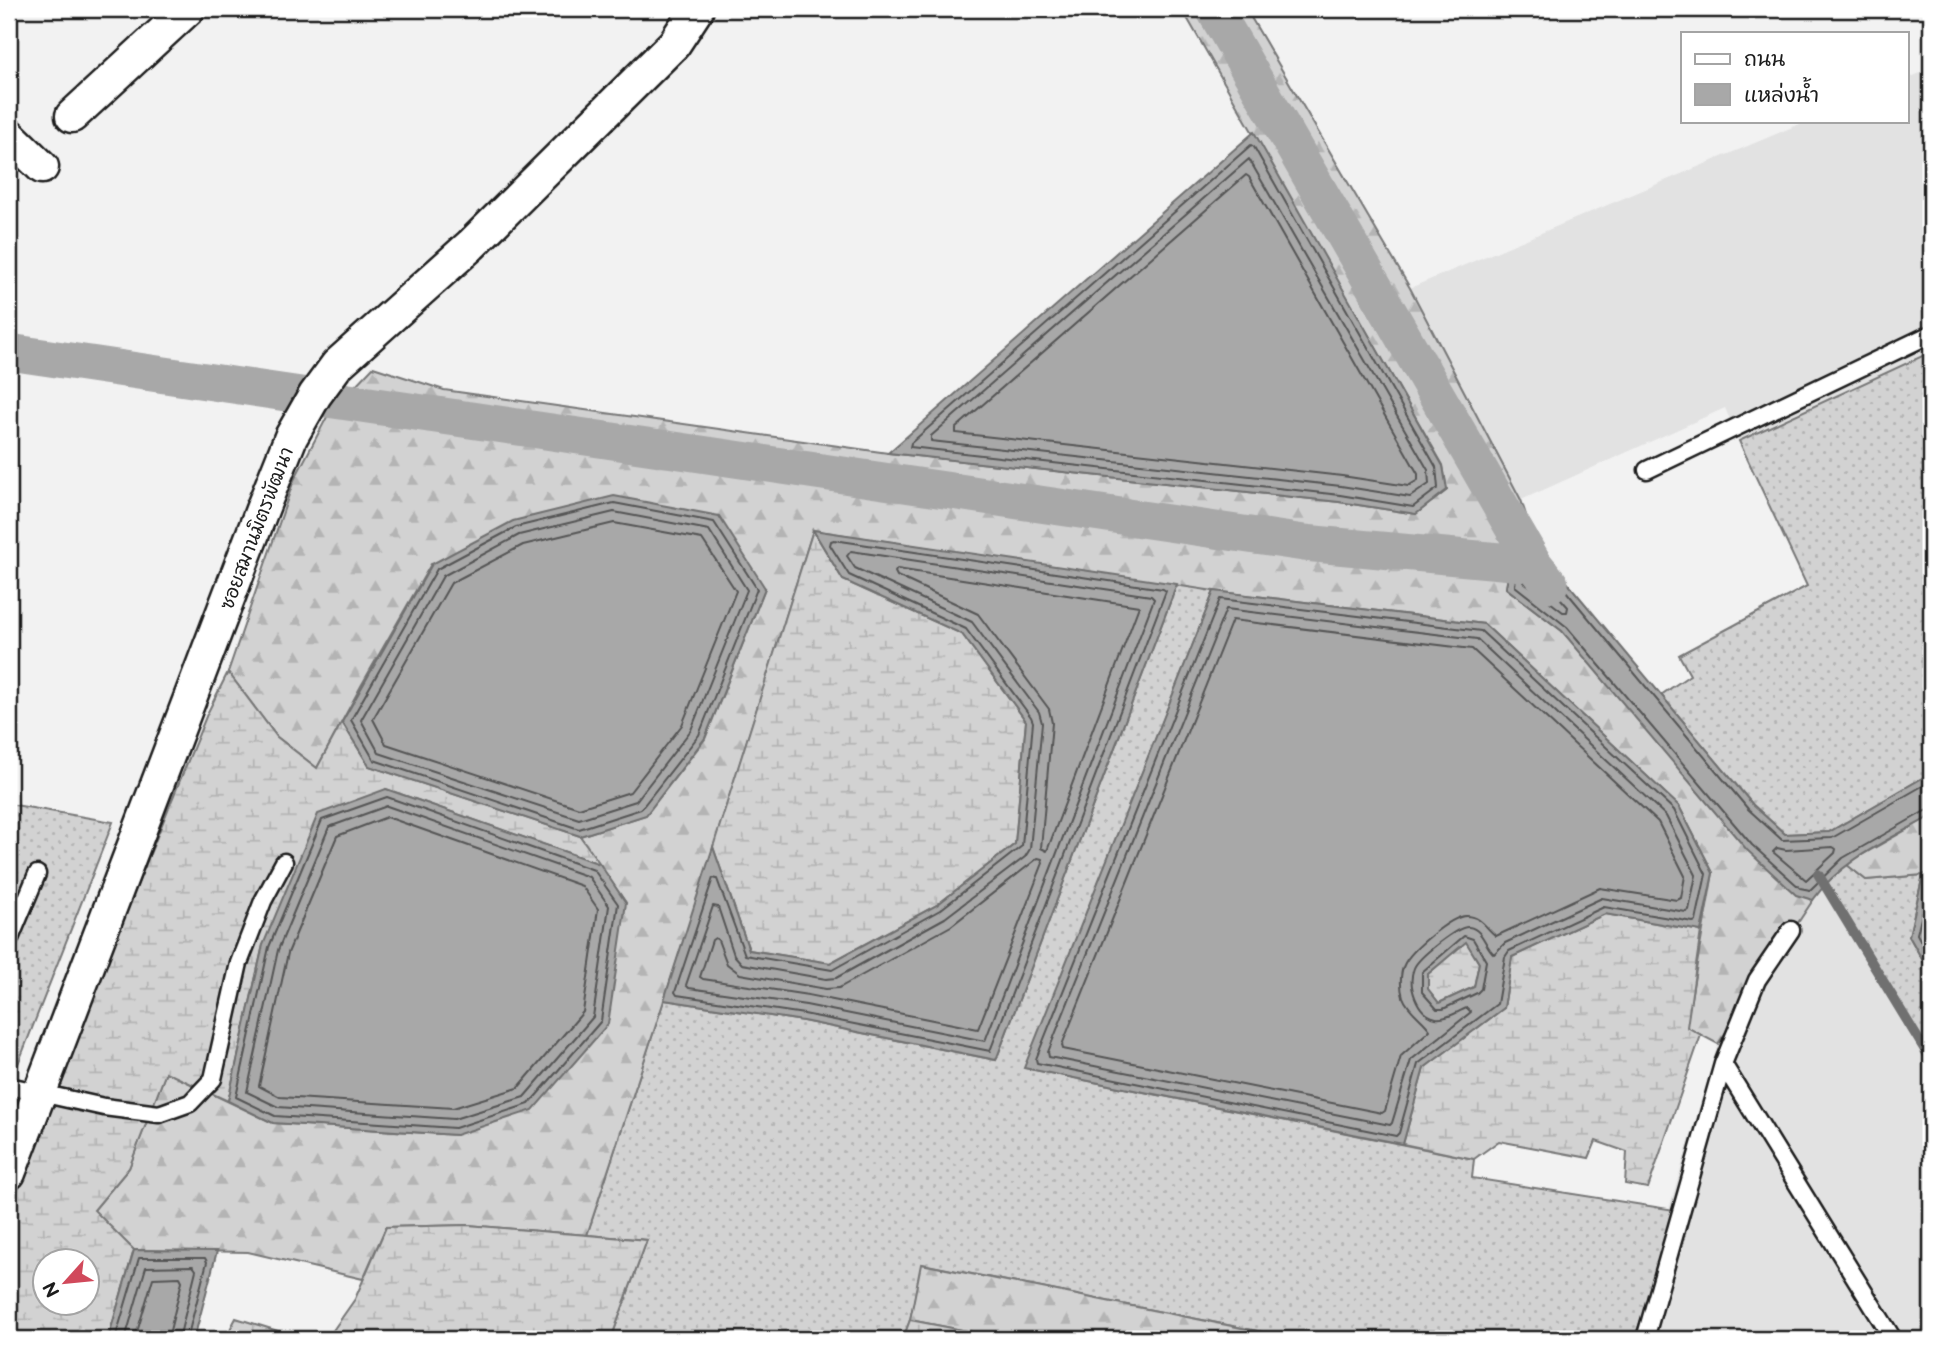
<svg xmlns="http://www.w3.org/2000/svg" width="1940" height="1348" viewBox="0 0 1940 1348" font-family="'Balsamiq Sans','Playpen Sans Thai',sans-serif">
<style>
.built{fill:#e2e2e2}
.grass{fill:url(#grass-dots);stroke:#777;stroke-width:2}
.forest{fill:url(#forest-firs);stroke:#777;stroke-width:2}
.wetland{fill:url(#wetland-marsh);stroke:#777;stroke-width:2;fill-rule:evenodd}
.water{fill:#a8a8a8;stroke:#707070;stroke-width:2;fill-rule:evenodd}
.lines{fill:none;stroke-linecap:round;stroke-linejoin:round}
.shore{stroke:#545454;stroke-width:2}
.stream{stroke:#707070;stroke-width:10}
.canal{stroke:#a8a8a8;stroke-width:37}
.lane-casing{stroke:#1c1c1c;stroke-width:21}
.street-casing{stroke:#1c1c1c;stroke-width:37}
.lane{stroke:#fff;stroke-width:16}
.street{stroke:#fff;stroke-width:32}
.labels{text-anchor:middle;stroke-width:5;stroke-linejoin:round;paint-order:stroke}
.street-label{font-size:19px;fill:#1c1c1c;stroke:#fff}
</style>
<defs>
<pattern id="grass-dots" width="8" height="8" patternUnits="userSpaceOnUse" patternTransform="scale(1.75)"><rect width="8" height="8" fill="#d2d2d2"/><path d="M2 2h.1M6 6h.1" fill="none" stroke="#b4b4b4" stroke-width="1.8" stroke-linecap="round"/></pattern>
<pattern id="forest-firs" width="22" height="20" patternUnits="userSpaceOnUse" patternTransform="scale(1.75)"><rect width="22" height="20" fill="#d2d2d2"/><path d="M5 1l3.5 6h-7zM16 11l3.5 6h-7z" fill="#b4b4b4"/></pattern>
<pattern id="wetland-marsh" width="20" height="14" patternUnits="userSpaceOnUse" patternTransform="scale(1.75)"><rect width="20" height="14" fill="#d2d2d2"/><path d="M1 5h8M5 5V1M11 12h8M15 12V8" fill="none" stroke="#b4b4b4"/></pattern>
</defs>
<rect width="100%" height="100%" fill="#f2f2f2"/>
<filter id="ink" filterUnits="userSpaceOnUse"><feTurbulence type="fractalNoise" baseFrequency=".0143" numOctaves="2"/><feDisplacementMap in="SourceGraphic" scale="14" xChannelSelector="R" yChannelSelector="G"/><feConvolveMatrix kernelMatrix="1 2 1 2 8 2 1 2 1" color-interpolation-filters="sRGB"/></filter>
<g filter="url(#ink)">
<path class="built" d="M1931 68V352L1739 441 1725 408 1521 500 1410 288 1807 121H1907V79Z
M1822 886 1931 1063V1339H1630L1718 1044Z"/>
<path class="grass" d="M1931 352V773L1829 832 1785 834 1753 805 1661 695 1690 675 1679 655 1807 586 1739 441Z
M1177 584 1214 591 1025 1068 1474 1159 1472 1178 1681 1211 1634 1339H1297L922 1264 910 1320 903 1339H611L647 1240 587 1235 664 1000 803 1021 996 1060Z
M9 804 113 822 9 1087Z
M1846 864 1866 880 1923 875 1909 936 1931 975V1063L1822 886Z"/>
<path class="forest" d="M1182 9H1246L1410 288 1521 500 1536 545 1512 552 1506 588 1562 631 1796 894 1813 900 1718 1044 1686 1027 1713 873 1679 806 1484 624 1214 591 813 530 695 906 587 1235 468 1225 386 1227 363 1279 248 1252 134 1250 93 1211 129 1168 166 1072 273 1123 456 1135 626 903 580 836 646 815 705 739 765 588 431 564 361 686 317 768 277 737 228 672 294 480 329 413 373 367 444 390 888 453 1339 502 1416 514 1447 490 1443 465Z
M1931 816V871L1923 875 1866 880 1846 864Z
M921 1264 1297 1339H1009L910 1320Z"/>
<path class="wetland" d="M813 530 843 580 962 634 1026 721 1015 844 937 905 830 963 749 950 713 847Z
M228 672 277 737 317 768 342 722 369 766 580 836 600 864 386 789 263 945 228 1101 166 1072 129 1168 94 1210 134 1250 108 1339H9V1216L44 1114 207 714ZM46 1260H88V1302H46Z
M1605 914 1701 931 1687 1027 1701 1035 1648 1188 1625 1184 1627 1152 1596 1141 1589 1158 1499 1141 1474 1159 1403 1144 1424 1068 1504 1008 1512 957Z
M1466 941 1479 963 1474 987 1439 1003 1428 989V974Z
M468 1225 647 1240 611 1339H327L355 1299 386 1227Z
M236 1318 304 1339H225Z
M910 1320 1009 1339H903Z"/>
<path class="water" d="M1254 132 1443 466 1447 490 1416 514 1339 502 888 453Z
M614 496 719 516 765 588 705 738 646 815 580 836 369 766 342 722 432 564 513 521Z
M813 530 1177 584 996 1060 803 1021 664 1000 713 847 749 950 830 963 937 905 1015 844 1026 721 962 634 843 580Z
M1536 545 1753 805 1785 834 1829 832 1931 773V816C1889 840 1842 859 1813 900L1796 895 1747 850 1562 631 1506 588 1512 552Z
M1214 591 1484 624 1679 806 1713 873 1701 931 1605 914 1512 957 1504 1008 1424 1068 1403 1144 1024 1068ZM1466 942 1479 963 1474 987 1439 1003 1428 989V974Z
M386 789 600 864 626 903 608 1024 533 1110 456 1135 273 1123 228 1101 263 945 318 814Z
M1931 871V975L1909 936 1923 875Z
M134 1250 217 1251 194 1339H108Z"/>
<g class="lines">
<path class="shore" d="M1251 145 1254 147 1436 467 1438 488 1413 507 1340 495 910 447 911 443Z
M1249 159 1428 470 1429 484 1410 497 1341 486 931 441V436Z
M1246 175 1249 177 1418 474V480L1408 486 1342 476 956 433V428Z
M614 503 714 522 757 589 699 735 641 809 579 829 374 760 351 720 437 569 516 527Z
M614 512 709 530 747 590 691 730 636 801 579 819 379 753 361 720 443 576 519 535Z
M614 523 702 539 736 591 682 725 630 792 579 808 386 744 373 719 451 583 523 545Z
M834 540 1163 589 1166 591 990 1051 804 1014 677 995 675 992 713 878 717 879 745 955 832 970 940 910 1022 846 1033 722 1031 717 966 629 849 575 830 545 831 541Z
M851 551 1151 596 1154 599 985 1041 806 1005 689 988 686 985 713 906 718 907 734 955 742 964 826 979 836 978 945 918 1025 857 1030 849 1042 723 1039 712 972 622 855 568 847 556Z
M1529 563 1568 607 1567 612H1563L1524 582 1525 566Z
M897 569 1139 606 1047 851 1041 848 1052 723 1049 709 978 614 897 576 895 572Z
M1220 599 1481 631 1674 810 1706 874 1696 921 1693 922 1604 907 1509 951 1505 957 1497 1004 1418 1064 1399 1133 1396 1136 1037 1063 1036 1059Z
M1226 609 1477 639 1666 816 1696 875 1689 910 1686 912 1602 898 1505 943 1494 954C1485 947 1483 929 1469 927 1458 925 1418 958 1414 968 1407 985 1417 1014 1436 1018 1446 1020 1458 1011 1467 1008L1471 1012 1411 1060 1392 1123 1390 1125 1049 1057 1048 1052Z
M1232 620 1472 649 1658 822 1685 876 1681 898 1677 900 1600 888 1496 936C1486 929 1482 916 1466 916 1451 916 1410 951 1404 965 1400 973 1400 988 1403 997 1408 1011 1423 1019 1430 1030L1401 1056 1385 1111 1382 1113 1063 1049 1062 1045Z
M1931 781 1832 838 1782 840 1748 809 1535 554 1518 558 1515 586 1567 627 1752 845 1800 888 1810 890 1843 858 1925 811 1931 810
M387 797 594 870 618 904 601 1021 529 1104 455 1128 275 1116 236 1097 269 947 322 820Z
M387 806 589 877 609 906 593 1017 524 1097 454 1119 278 1107 247 1092 278 950 329 827Z
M387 817 582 886 598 909 583 1012 518 1088 453 1108 280 1097 259 1086 288 953 337 836Z
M1833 847 1836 849 1835 853 1806 880 1773 852 1777 848 1786 850Z
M1038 858 1042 859 1043 863 978 1029 808 995 703 979 700 977 712 940 715 938 718 940 727 964 740 974 826 989 839 988 951 926Z
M1931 879 1917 934 1931 961
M1464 936 1473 939 1486 961 1481 989 1477 993 1443 1009H1437L1422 992V972Z
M115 1339 139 1258H205L207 1262 187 1339
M125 1339 146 1267 193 1266 196 1270 179 1339
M135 1339 153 1278 180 1277 182 1281 168 1339"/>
<path class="stream" d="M1818 874 1931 1060"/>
<path class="canal" d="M1214 9 1534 564
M9 352 1304 543 1534 564 1550 584"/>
<defs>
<path id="lane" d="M1647 470 1931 334
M9 941 37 874
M1723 1064 1893 1339
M9 1086 104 1107 159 1114 190 1103 213 1079 239 963 263 901 284 862
M1645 1339 1723 1064 1757 980 1791 930"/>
<path id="street" d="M72 116 188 9
M9 135 42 167
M9 1173 263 507 291 437 315 395 337 365 471 245 674 44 697 9"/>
</defs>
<use href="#lane" class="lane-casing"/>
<use href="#street" class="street-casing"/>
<use href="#lane" class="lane"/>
<use href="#street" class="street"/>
</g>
</g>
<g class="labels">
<g class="street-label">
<text transform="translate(256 528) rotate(-69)" y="7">ซอยสมานมิตรพัฒนา</text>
</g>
</g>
<rect width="1940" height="1348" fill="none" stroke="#fff" stroke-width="35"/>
<rect x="18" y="18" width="1905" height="1313" fill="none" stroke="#1c1c1c" stroke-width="2.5" filter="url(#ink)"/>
<rect x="1681" y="32" width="228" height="91" fill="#ffffff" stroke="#a4a4a4" stroke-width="2"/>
<rect x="1695" y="54" width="35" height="10" fill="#ffffff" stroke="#a4a4a4" stroke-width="2"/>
<text x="1744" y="66" font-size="21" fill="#1c1c1c">ถนน</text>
<rect x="1695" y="84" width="35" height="21" fill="#a8a8a8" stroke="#a4a4a4" stroke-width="2"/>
<text x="1744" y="102" font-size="21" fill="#1c1c1c">แหล่งน้ำ</text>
<g transform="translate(66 1282) rotate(243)"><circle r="33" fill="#ffffff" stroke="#a4a4a4" stroke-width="2"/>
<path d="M0-5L12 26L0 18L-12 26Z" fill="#d1495b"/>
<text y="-10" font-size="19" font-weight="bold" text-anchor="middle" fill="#1c1c1c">N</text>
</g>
</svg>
